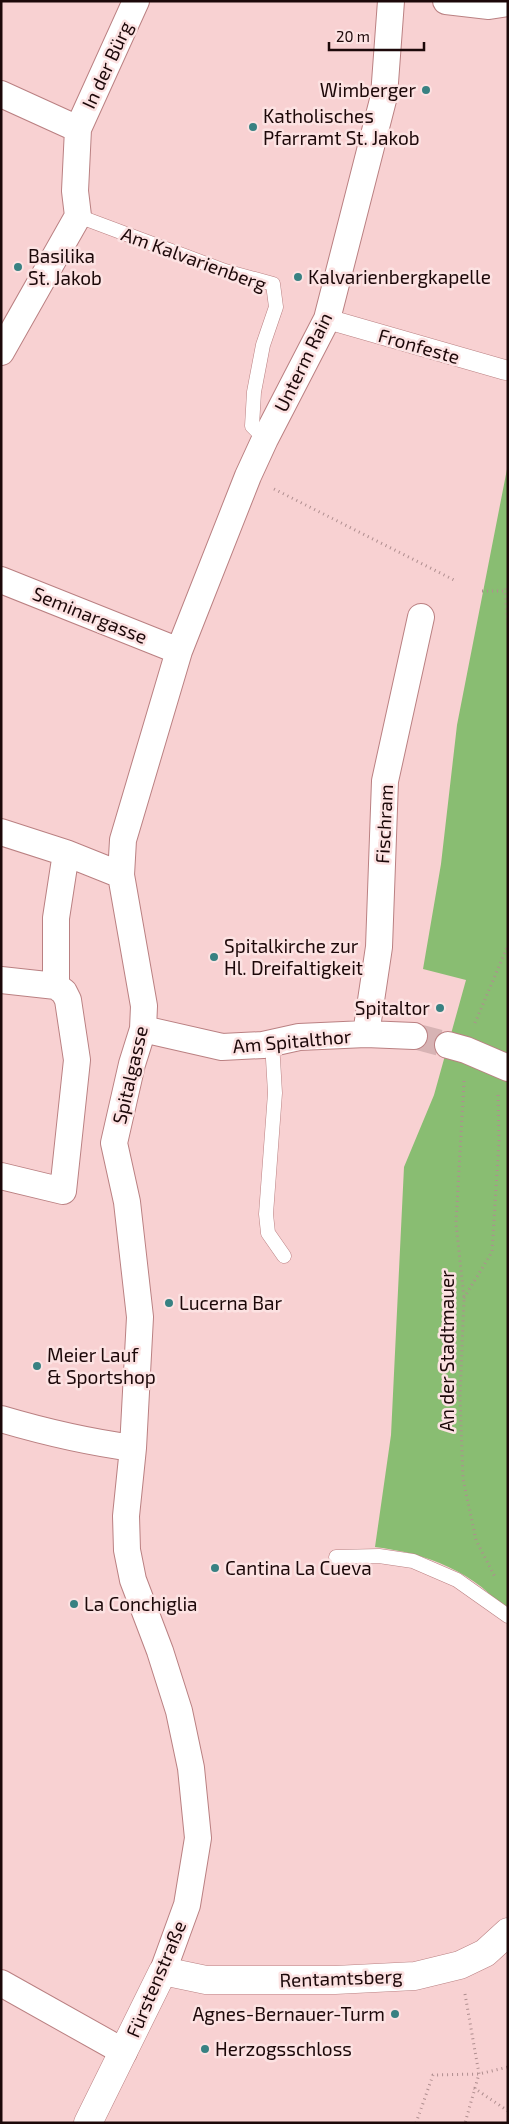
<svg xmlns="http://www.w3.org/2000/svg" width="509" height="2124" viewBox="0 0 509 2124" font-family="'Exo 2',sans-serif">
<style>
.green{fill:#89bd72}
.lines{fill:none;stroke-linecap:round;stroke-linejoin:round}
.minor-tunnel{stroke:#d7b3b4;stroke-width:26;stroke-dasharray:26 13;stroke-linecap:butt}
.service-casing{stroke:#ba8082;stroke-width:15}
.pedestrian-casing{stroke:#ba8082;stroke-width:21}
.minor-casing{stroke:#ba8082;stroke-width:28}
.tertiary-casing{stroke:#ba8082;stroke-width:29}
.path{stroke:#af8e8f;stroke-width:3;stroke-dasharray:1 4;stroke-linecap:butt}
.service{stroke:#fff;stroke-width:14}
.pedestrian{stroke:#fff;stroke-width:20}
.minor{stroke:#fff;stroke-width:26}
.tertiary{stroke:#fff;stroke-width:28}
.poi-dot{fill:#388182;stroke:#fce2e2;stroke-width:2}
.labels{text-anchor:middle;stroke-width:5;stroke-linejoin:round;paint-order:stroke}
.street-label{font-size:19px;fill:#1c0809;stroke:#fce2e2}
.poi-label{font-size:19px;fill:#1c0809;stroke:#fce2e2;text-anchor:start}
</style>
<rect width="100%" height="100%" fill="#f8d1d2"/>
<path class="green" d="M508 464V1615C478 1572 425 1553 375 1547L391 1435 404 1167 434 1095 466 980 423 969 441 864 457 725Z"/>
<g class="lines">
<path class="minor-tunnel" d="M414 1036 448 1045"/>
<defs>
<path id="service" d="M78 216 225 271 273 284 276 307 263 345 254 392 252 426 265 439
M272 1042 275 1093 266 1214 268 1233 284 1256
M336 1557 379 1556 413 1561 457 1580 508 1616"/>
<path id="pedestrian" d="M327 319 505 370"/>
<path id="minor" d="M446 1 489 6 508 3
M1 94 78 129 75 191 78 216 1 352
M78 129 136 1
M1 580 179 651
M1 832 66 853 121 875
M1 980 56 986
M143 1029 222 1047 263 1045 299 1037 366 1034 414 1036
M366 1034 379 947 385 781 421 617
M448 1045 466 1050 508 1068
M1 1176 63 1191 77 1060 68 1000 64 992 56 986V918L66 853
M1 1419C45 1432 88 1442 133 1448
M163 1971 187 1905 198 1838 191 1768 179 1711 160 1651 133 1580 127 1550 126 1516 133 1448 140 1317 127 1202 114 1143 132 1064 143 1029 144 1006 121 875 123 840 179 651 248 476 265 439 327 319 384 96 391 1
M1 1983 124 2052"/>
<path id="tertiary" d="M88 2123 163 1971 206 1980H335L415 1976 460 1965 485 1953 508 1932"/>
</defs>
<use href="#service" class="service-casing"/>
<use href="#pedestrian" class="pedestrian-casing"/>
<use href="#minor" class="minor-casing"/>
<use href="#tertiary" class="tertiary-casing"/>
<path class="path" d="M274 489 456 581
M508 584 505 591 508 629
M482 591H505
M475 1023 508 945
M464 1081 456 1223 464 1298 460 1397 463 1479 476 1540 495 1577
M464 1298 492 1252 499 1141 498 1094
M465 1994 479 2074 465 2123
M474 2088 508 2111
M416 2123 433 2075 479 2074 508 2067"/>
<use href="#service" class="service"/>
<use href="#pedestrian" class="pedestrian"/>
<use href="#minor" class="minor"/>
<use href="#tertiary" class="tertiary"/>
</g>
<g class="poi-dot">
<circle cx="426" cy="90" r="5"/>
<circle cx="253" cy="127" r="5"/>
<circle cx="18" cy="267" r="5"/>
<circle cx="298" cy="277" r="5"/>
<circle cx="214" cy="957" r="5"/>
<circle cx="440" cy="1008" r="5"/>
<circle cx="169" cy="1303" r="5"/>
<circle cx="37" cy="1366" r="5"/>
<circle cx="215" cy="1568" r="5"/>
<circle cx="74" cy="1604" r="5"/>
<circle cx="395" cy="2014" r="5"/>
<circle cx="205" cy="2049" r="5"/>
</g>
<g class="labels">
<g class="street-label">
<text transform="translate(107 65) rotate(-65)" y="7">In der Bürg</text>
<text transform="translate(194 259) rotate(20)" y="7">Am Kalvarienberg</text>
<text transform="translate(419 346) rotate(16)" y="7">Fronfeste</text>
<text transform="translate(303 362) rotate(-64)" y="7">Unterm Rain</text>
<text transform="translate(90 615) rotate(22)" y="7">Seminargasse</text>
<text transform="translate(384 824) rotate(-87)" y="7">Fischram</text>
<text transform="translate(292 1041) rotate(-5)" y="7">Am Spitalthor</text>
<text transform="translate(130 1075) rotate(-77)" y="7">Spitalgasse</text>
<text transform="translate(447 1351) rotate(-90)" y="7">An der Stadtmauer</text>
<text transform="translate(341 1978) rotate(-2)" y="7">Rentamtsberg</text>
<text transform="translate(156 1979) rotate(-67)" y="7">Fürstenstraße</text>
</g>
<g class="poi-label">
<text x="416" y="97" text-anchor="end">Wimberger</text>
<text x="263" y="123">Katholisches<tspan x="263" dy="22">Pfarramt St. Jakob</tspan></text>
<text x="28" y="263">Basilika<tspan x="28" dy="22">St. Jakob</tspan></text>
<text x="308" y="284">Kalvarienbergkapelle</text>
<text x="224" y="953">Spitalkirche zur<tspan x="224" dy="22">Hl. Dreifaltigkeit</tspan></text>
<text x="430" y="1015" text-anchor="end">Spitaltor</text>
<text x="179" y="1310">Lucerna Bar</text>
<text x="47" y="1362">Meier Lauf<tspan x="47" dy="22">&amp; Sportshop</tspan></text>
<text x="225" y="1575">Cantina La Cueva</text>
<text x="84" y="1611">La Conchiglia</text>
<text x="385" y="2021" text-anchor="end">Agnes-Bernauer-Turm</text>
<text x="215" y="2056">Herzogsschloss</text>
</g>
</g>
<rect width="509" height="2124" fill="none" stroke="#1c0809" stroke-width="5"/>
<path d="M329 42v8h95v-8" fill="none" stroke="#1c0809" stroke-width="2.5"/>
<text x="336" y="42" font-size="15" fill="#1c0809" stroke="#fce2e2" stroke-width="4" paint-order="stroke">20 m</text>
</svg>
